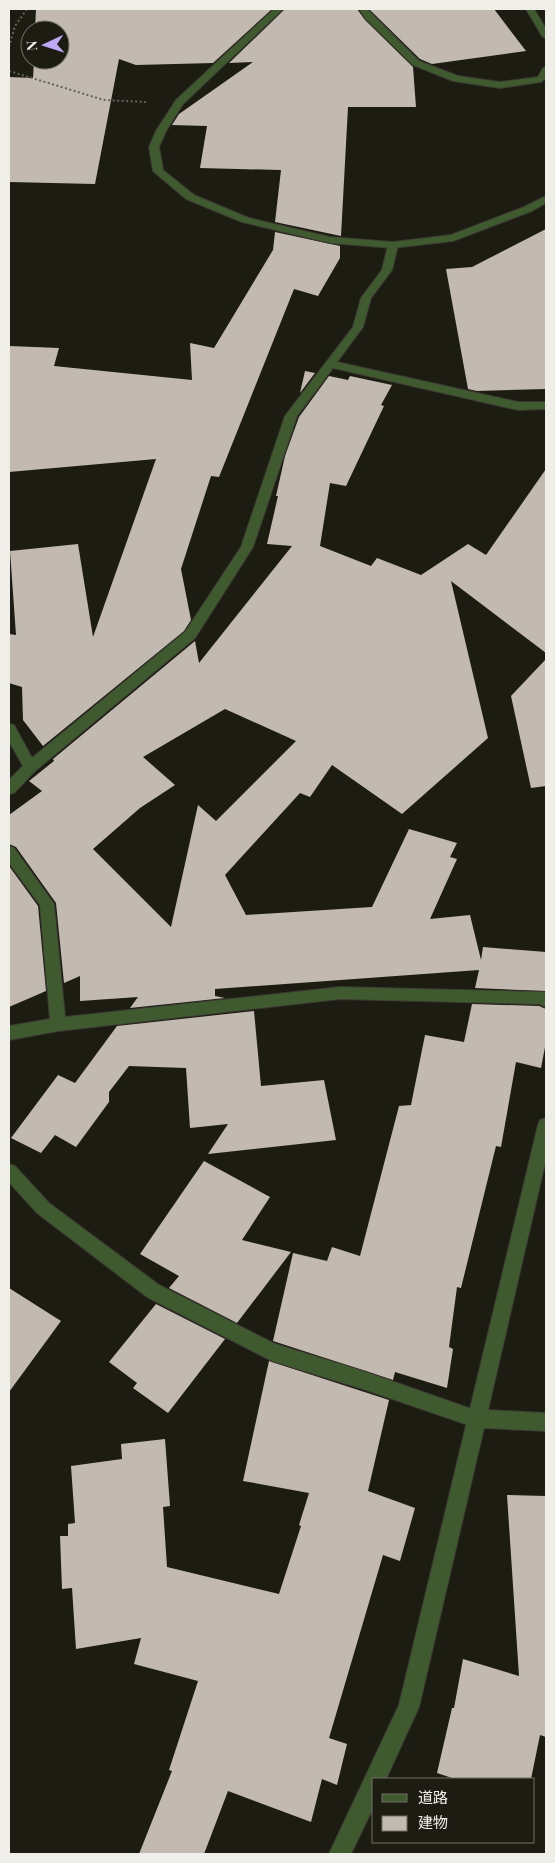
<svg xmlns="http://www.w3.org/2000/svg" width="555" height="1863" viewBox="0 0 555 1863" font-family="'Playfair Display','Noto Sans JP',serif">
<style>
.building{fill:#c2bab1;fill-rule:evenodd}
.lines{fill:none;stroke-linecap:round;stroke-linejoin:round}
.service-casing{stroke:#3a3931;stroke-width:2}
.minor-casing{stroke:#3a3931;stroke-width:2}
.tertiary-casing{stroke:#3a3931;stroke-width:2}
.path{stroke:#63625a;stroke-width:2;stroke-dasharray:2 2.5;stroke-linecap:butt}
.service{fill:#405a30;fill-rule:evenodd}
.minor{fill:#405a30;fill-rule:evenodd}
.tertiary{fill:#405a30;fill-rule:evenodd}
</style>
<rect width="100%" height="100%" fill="#1d1c13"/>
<path class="building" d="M36 9H272L213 63 136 65 119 59 95 184 9 182V77L33 78 34 60H60V30H35Z
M285 9H357L365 20 413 67 416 107H348L341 236 275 222 281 170 200 168 207 126 172 125 179 114 253 62 229 63Z
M369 9H494L526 51 432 64 420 59Z
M546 229V389L477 391 468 389 446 269 472 267Z
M275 232 340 246V258L318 296 294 289 219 477 211 476 181 569 191 620 184 631 43 746 23 720 22 687 9 683V634L16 635 10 551 78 544 93 637 156 459 9 472V346L59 348 54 366 192 380 190 343 214 348 273 250Z
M305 371 315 373 300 393Z
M329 376 348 380 350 376 392 385 381 405 384 406 346 486 330 483 320 546 371 566 377 558 421 575 468 544 486 555 546 469V653L451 581 488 738 402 814 332 765 310 797 300 793 225 875 246 915 372 907 409 829 457 843 450 857 457 859 430 919 470 915 481 960 483 947 546 952V991L475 988 479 970 215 989V996L225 998 130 1008 138 997 80 1001V976L64 983 56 903 16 847 9 844V815L42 791 29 781 54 761 53 759 195 641 199 663 292 546 267 544 278 496H276L285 456 299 417ZM225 709 296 741 216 821 198 805 171 927 93 849 140 808 175 785 143 757Z
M546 659V786L531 788 511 696Z
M9 866 38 906 46 991 9 1007Z
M472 1004 539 1006 546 1009V1042L541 1068 516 1062 501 1147 496 1146 461 1288 457 1287 449 1347 453 1349 447 1388 395 1372 393 1380 273 1341 293 1253 327 1261 332 1247 360 1256 399 1106 411 1105 425 1035 464 1042Z
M254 1011 261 1086 324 1080 336 1140 208 1154 228 1124 190 1128 186 1068 129 1066 109 1092V1102L76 1147 55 1135 41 1153 11 1138 58 1075 75 1083 117 1026Z
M204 1161 270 1197 242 1240 291 1252 237 1323 169 1288 179 1276 140 1254Z
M9 1288 61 1321 9 1392Z
M156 1304 225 1339 168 1413 133 1388 137 1383 109 1362Z
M269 1361 389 1400 368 1491 415 1508 400 1561 383 1555 329 1738 347 1744 337 1785 322 1779 311 1822 228 1791 204 1854H139L172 1771 169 1770 198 1681 134 1664 141 1638 76 1649 72 1588 62 1589 60 1536H68V1524L75 1523 71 1466 122 1459 121 1444 165 1439 170 1506 163 1507 167 1567 279 1594 301 1526 299 1525 309 1493 243 1481Z
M507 1495 546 1496V1737L540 1735 531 1779H455L437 1773 452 1708H454L463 1659 519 1676Z"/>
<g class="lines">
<defs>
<path id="service" d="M9 1164 15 1166 49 1203 159 1285 275 1344 366 1372 483 1413 486 1419 483 1425 477 1428 366 1390 272 1361 147 1297 37 1213 9 1182Z"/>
<path id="minor" d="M359 9H367L419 61 458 76 500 82 538 77 543 68 546 67V78L541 82 500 88 453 81 413 65 366 19Z
M526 9H534L546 29V39L542 36Z
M393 242 398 245 392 270 371 298 363 327 337 362 518 402H546V409L518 410 333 368 297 416 253 547 195 638 35 771 14 793 9 794V780L23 766 9 741V724L14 725 32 758 185 632 241 547 285 416 353 327 361 298 382 270 388 245Z
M9 846 14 848 54 904 65 1017 340 987 542 992 546 993V1007L539 1004 340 999 58 1031 9 1040V1026L50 1019 40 905 9 863Z
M546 1118V1159L488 1410 546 1413V1431L484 1428 419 1707 386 1779H374V1806L351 1854H329L399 1705 538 1125 540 1120Z"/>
<path id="tertiary" d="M274 9H283L183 104 166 131 159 147 163 170 194 195 249 218 330 237 393 242 451 235 524 207 546 196V203L532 211 453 241 393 248 330 243 242 222 186 199 153 171 149 147 156 131 176 100Z"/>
</defs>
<use href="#service" class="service-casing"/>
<use href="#minor" class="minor-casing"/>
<use href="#tertiary" class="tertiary-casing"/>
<path class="path" d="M9 47 15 26 27 9
M9 71 104 100 146 102"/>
<use href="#service" class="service"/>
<use href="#minor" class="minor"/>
<use href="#tertiary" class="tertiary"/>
</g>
<rect width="555" height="1863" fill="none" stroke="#efeee8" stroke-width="20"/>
<rect x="372" y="1778" width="162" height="65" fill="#1d1c13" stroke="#717068"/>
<rect x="382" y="1794" width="25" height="8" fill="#405a30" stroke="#717068"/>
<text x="418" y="1803" font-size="15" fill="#efeee8">道路</text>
<rect x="382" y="1816" width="25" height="15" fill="#c2bab1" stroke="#717068"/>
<text x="418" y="1828" font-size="15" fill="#efeee8">建物</text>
<g transform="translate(45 45) rotate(266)"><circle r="24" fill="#1d1c13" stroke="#717068"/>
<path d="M0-4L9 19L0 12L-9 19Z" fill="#bea9f5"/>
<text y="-8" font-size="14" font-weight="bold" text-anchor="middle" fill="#efeee8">N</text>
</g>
</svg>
